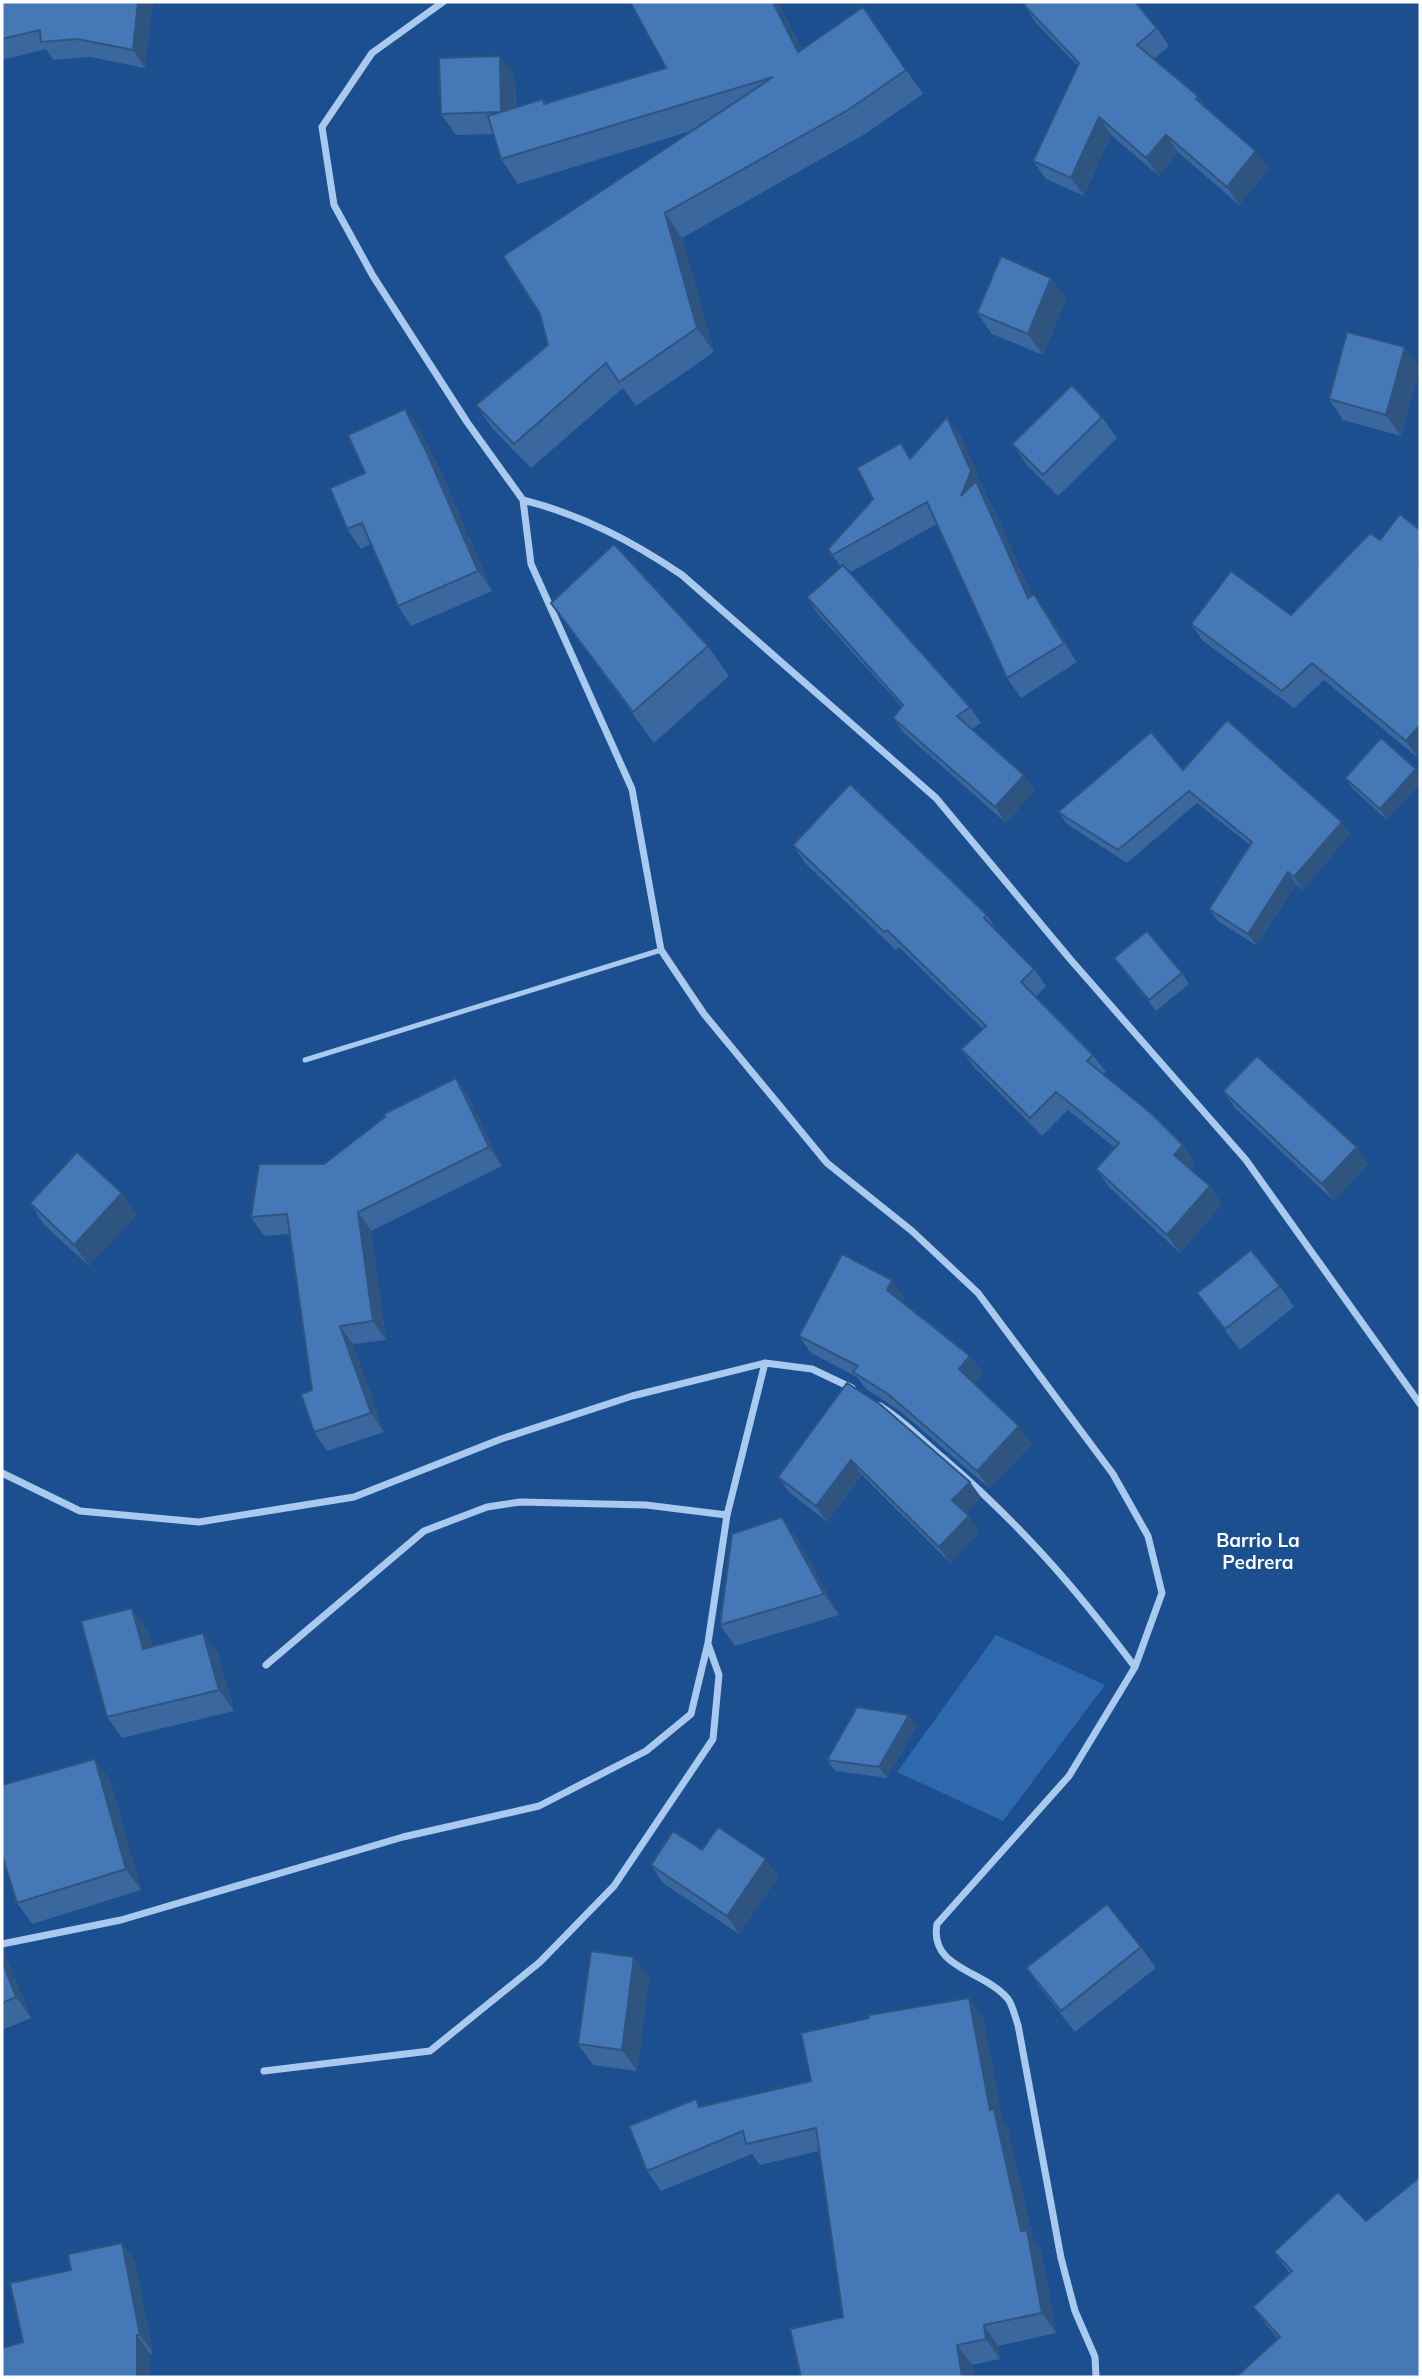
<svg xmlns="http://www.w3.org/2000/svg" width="1422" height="2379" viewBox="0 0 1422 2379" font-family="Mulish,sans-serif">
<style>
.green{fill:#2e69ad}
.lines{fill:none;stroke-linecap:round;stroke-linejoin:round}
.service{stroke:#a9c9ee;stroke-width:5}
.minor{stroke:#a9c9ee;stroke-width:7}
.wall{fill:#3a679d}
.shaded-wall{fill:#305480}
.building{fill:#4478b7;stroke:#305480;stroke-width:2}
.labels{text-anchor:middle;stroke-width:5;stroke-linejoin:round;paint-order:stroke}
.neighbourhood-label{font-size:19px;font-weight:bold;fill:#fff;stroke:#1b4f8f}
</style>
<rect width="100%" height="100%" fill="#1b4f8f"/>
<path class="green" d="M996 1635 1105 1685 1003 1821 897 1772Z"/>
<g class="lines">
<path class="service" d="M305 1060 661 950"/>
<path class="minor" d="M443 2 372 53 322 127 334 205 373 276 467 422 523 500C582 515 632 541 682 575L936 798 1070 959 1246 1160 1420 1404
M523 500 531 564 632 789 661 950 704 1014 827 1163 912 1231 978 1293 1113 1474 1148 1536 1162 1593 1135 1667C1074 1586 1019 1523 942 1457 921 1439 903 1420 880 1406
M2 1473 80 1511 199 1522 354 1497 501 1439 632 1396 765 1363 812 1369 852 1388
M266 1665 424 1531 487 1507 520 1502 646 1505 727 1515
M2 1944 121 1920 403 1837 539 1806 646 1751 691 1714 708 1643 727 1515 765 1363
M264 2071 430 2051 540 1962 614 1886 713 1739 719 1675 708 1644
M1096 2377 1095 2357 1075 2311 1061 2258 1018 2025C1015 2017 1013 2006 1008 1999 984 1970 929 1969 937 1924L1069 1776 1135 1667"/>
</g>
<path class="wall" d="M2 2H153L145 68 90 57 53 60 46 49 2 60Z
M630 2H778L802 50 863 7 923 94 865 134 682 238 714 352 636 406 623 388 531 468 493 429 476 405 548 345 691 131 518 184 501 159 493 134 456 135 441 114 500 56 515 77 516 107 543 99 546 104 666 68Z
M1024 5 1157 28 1169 46 1154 59 1198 96 1207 109 1269 169 1239 205 1178 152 1159 176 1111 135 1084 196 1046 179 1033 161 1078 66 1036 23Z
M1051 278 1066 299 1043 355 992 334 977 313Z
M1420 368 1401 436 1343 420 1329 399Z
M947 417 961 437 985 491 984 493 990 501 1032 595 1034 594 1048 613 1077 662 1021 698 1007 678 937 524 849 573 970 707 981 723 972 729 1024 775 1034 791 1006 823 904 733 893 718 902 707 817 613 807 597 841 567 828 549Z
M1102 417 1117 438 1058 496 1027 465 1012 444Z
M419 428 441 472 492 591 411 626 398 606 371 544 361 549 347 529 365 473Z
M1370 533 1418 758 1324 680 1294 708 1203 641 1191 624 1291 615Z
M551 603 708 646 729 676 654 743Z
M1416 769 1420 776V783L1387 820 1353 789 1345 778Z
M1183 770 1350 834 1303 890 1296 884 1257 946 1218 921 1209 909 1250 845 1197 803 1127 863 1067 824 1058 812Z
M793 845 987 915 999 933 1034 969 1046 986 1036 997 1093 1055 1106 1072 1104 1074 1183 1145 1195 1163 1190 1169 1222 1204 1180 1253 1109 1187 1096 1169 1115 1148 1068 1110 1042 1136 974 1067 961 1049 983 1029 899 947 896 950 805 863Z
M1114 958 1182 973 1189 984 1156 1011Z
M456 1078 469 1097 502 1166 371 1231 386 1340 353 1344 384 1432 327 1451 314 1432 312 1390 289 1234 264 1236 251 1217 324 1164 385 1117Z
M1223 1091 1357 1147 1368 1164 1334 1201 1235 1108Z
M30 1203 137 1214 89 1266 44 1225Z
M892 1280 904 1298 902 1302 970 1356 982 1373 974 1383 1032 1444 989 1488 900 1411 866 1389 857 1377 811 1353 799 1336Z
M1280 1286 1294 1307 1240 1350 1212 1314 1197 1293Z
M847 1383 981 1497 966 1513 980 1532 950 1563 862 1475 827 1522 789 1492 778 1477Z
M797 1538 839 1615 735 1646 720 1625Z
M132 1608 147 1629 152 1646 203 1633 218 1654 234 1711 122 1738 107 1717Z
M917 1725 887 1778 835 1771 827 1760Z
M110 1780 141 1890 32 1924 17 1903Z
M702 1850 766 1859 778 1877 739 1934 663 1883 651 1865Z
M1141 1947 1156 1968 1075 2032 1041 1989 1026 1968Z
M2 1950 5 1954 31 2018 2 2030Z
M649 1978 637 2071 593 2065 578 2044Z
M983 2018 1003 2122 1008 2130 1033 2239 1041 2251 1056 2333 998 2346 1000 2359 972 2365 973 2377H801L843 2317 819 2151 760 2165 752 2154 661 2191 647 2171 701 2107 811 2081Z
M1366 2221 1278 2339 1267 2326 1253 2307 1289 2273 1274 2252Z
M122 2243 135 2262 153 2353 150 2354 23 2342 71 2270Z"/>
<path class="shaded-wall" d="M138 2H153L145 68 133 50Z
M773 2H778L815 77 798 52Z
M500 56 515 77 516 133 501 112Z
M1198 96 1210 114 1196 99Z
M1099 117 1111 135 1084 196 1071 178Z
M1166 135 1178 152 1159 176 1146 158Z
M1256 151 1269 169 1239 205 1227 187Z
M665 213 682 238 714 352 697 328Z
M1051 278 1066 299 1043 355 1028 334Z
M1405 347 1420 368 1401 436 1386 415Z
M405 409 419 428 441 472 492 591 478 571Z
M947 417 961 437 985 491 984 493 990 501 1042 617 961 496Z
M1034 594 1048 613 1077 662 1064 643Z
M1420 725V755L1418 758 1406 741Z
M1416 769 1420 776V783L1387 820 1380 809Z
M1024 775 1034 791 1006 823 995 807Z
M1342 822 1350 834 1303 890 1294 877Z
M1288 872 1296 884 1257 946 1248 934Z
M456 1078 469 1097 502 1166 489 1147Z
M1183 1145 1195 1163 1186 1173 1174 1155Z
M1357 1147 1368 1164 1334 1201 1322 1184Z
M1210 1186 1222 1204 1180 1253 1167 1235Z
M122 1193 137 1214 89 1266 74 1245Z
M358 1212 371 1231 386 1340 373 1321Z
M892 1280 904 1298 899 1307 887 1290Z
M340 1326 353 1344 384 1432 371 1413Z
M970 1356 982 1373 972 1386 959 1369Z
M1019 1426 1032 1444 989 1488 977 1471Z
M851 1460 862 1475 827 1522 816 1506Z
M970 1482 981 1497 963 1516 952 1500Z
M969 1516 980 1532 950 1563 939 1547Z
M782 1517 797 1538 839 1615 824 1594Z
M132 1608 147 1629 158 1670 143 1649Z
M203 1633 218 1654 234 1711 219 1690Z
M909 1715 917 1725 887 1778 879 1767Z
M95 1759 110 1780 141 1890 126 1869Z
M766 1859 778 1877 739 1934 727 1916Z
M2 1950 5 1954 31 2018 16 1997 2 1961Z
M634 1957 649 1978 637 2071 622 2050Z
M969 1998 983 2018 1003 2122 1008 2130 1033 2239 1041 2251 1056 2333 1042 2313 990 2110Z
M122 2243 135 2262 153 2353 140 2335Z
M984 2325 998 2346 1000 2359 986 2339Z
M137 2335 150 2354V2377H137Z
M957 2345 972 2365 973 2377H962Z"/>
<path class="building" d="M2 2H138L133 50 77 39 41 42 40 30 2 39Z
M630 2H773L798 52 863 7 906 70 848 110 665 213 697 328 619 382 606 363 514 444 476 405 548 345 540 314 503 256 773 77 501 159 488 116 543 99 544 104 666 68Z
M1028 2H1135L1157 28 1137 45 1198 96 1196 99 1256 151 1227 187 1166 135 1146 158 1099 117 1071 178 1033 161 1079 63 1024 5Z
M500 56 501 112 441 114 439 58Z
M1001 256 1051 278 1028 334 977 313Z
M1347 332 1405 347 1386 415 1329 399Z
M1072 385 1102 417 1043 475 1012 444Z
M405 409 427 453 478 571 398 606 362 523 347 529 330 488 365 473 348 435Z
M947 417 971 471 961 496 976 481 1028 598 1034 594 1064 643 1007 678 927 502 832 555 828 549 873 499 857 468 901 443 910 459Z
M1400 514 1420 530 1419 567H1420V725L1406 741 1312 663 1282 691 1191 624 1231 571 1291 615 1370 533 1380 540Z
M614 544 708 646 633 712 551 603Z
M843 565 970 707 957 716 1024 775 995 807 893 718 903 705 807 597Z
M1227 720 1342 822 1294 877 1288 872 1248 934 1209 909 1252 842 1189 791 1118 850 1058 812 1151 732 1183 770Z
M1381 738 1416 769 1380 809 1345 778Z
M850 784 950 879 987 915 984 918 1034 969 1021 982 1093 1055 1087 1061 1152 1114 1183 1145 1174 1155 1210 1186 1167 1235 1096 1169 1119 1143 1056 1092 1030 1118 961 1049 986 1026 887 930 884 932 793 845Z
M1147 931 1182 973 1149 1000 1114 958Z
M1257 1056 1357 1147 1322 1184 1223 1091Z
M456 1078 489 1147 358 1212 373 1321 340 1326 371 1413 314 1432 301 1394 312 1390 287 1214 251 1217 259 1164H324L385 1117 384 1114Z
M77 1152 122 1193 74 1245 30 1203Z
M1251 1250 1280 1286 1225 1329 1197 1293Z
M842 1254 892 1280 887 1290 970 1356 959 1369 1019 1426 977 1471 888 1394 853 1372 858 1366 799 1336Z
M847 1383 881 1405 970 1482 952 1500 969 1516 939 1547 851 1460 816 1506 778 1477Z
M782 1517 824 1594 720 1625 732 1534Z
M132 1608 143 1649 203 1633 219 1690 107 1717 81 1621Z
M857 1707 909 1715 879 1767 827 1760Z
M95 1759 126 1869 17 1903 2 1855V1785Z
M718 1827 766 1859 727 1916 651 1865 673 1831 702 1850Z
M1107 1904 1141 1947 1061 2011 1026 1968Z
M591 1951 634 1957 622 2050 578 2044Z
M2 1961 16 1997 2 2003Z
M969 1998 990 2110 994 2109 1021 2231 1027 2230 1042 2313 984 2325 986 2339 957 2345 962 2377H801L790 2329 843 2317 816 2128 746 2144 743 2131 647 2171 629 2126 696 2099 699 2107 811 2081 801 2033 869 2018V2015Z
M1420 2177V2377H1236L1280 2337 1253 2307 1292 2271 1274 2252 1338 2192 1366 2221Z
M122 2243 140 2335H137V2377H2V2348L23 2342 10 2283 71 2270 68 2254Z"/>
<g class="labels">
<g class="neighbourhood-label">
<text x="1258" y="1547">Barrio La<tspan x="1258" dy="22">Pedrera</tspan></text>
</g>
</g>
<rect width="1422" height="2379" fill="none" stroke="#ffffff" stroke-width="7"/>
</svg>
